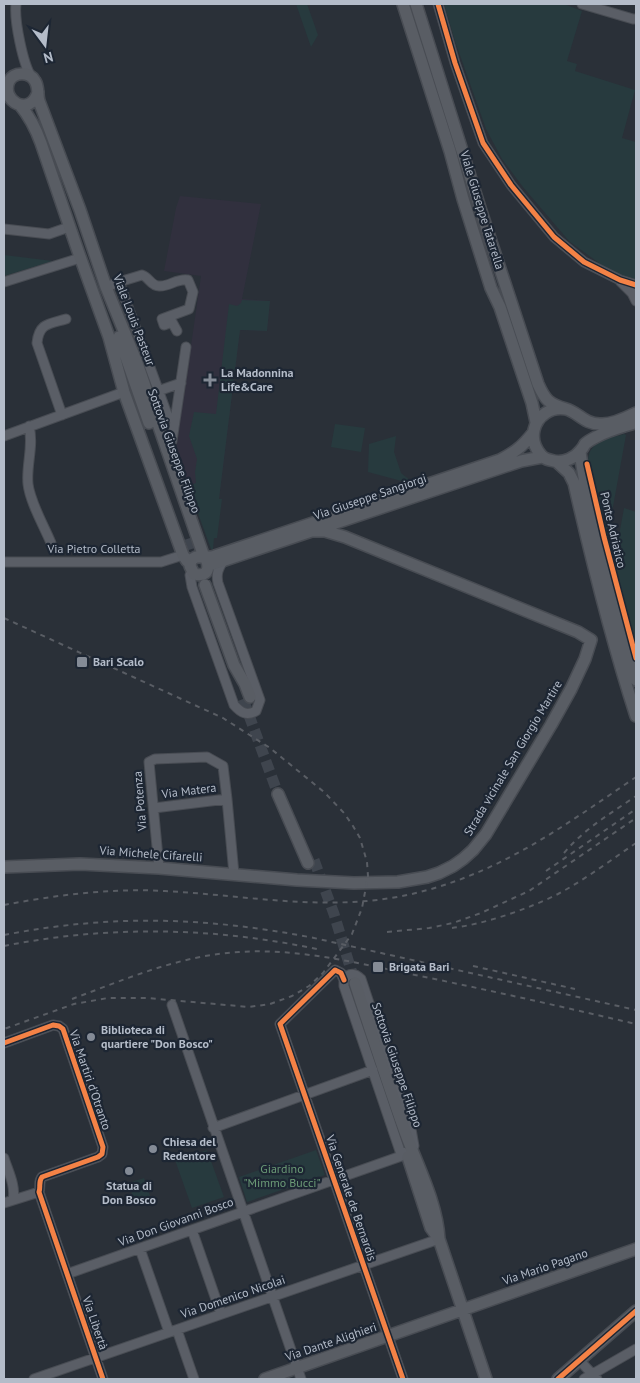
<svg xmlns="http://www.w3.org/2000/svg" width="640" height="1383" viewBox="0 0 640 1383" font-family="'PT Sans',sans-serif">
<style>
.medical{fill:#31303e}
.green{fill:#273a3e}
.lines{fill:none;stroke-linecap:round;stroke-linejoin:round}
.secondary-tunnel{stroke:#3f454e;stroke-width:11;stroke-dasharray:11 5.5;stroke-linecap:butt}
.street-casing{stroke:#484c53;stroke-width:11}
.secondary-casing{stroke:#484c53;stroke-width:14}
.street{stroke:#5a5e66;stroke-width:9}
.secondary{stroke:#595d64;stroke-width:11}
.rail{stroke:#595d64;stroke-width:2;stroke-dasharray:5 5;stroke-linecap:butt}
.cycleway-casing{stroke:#1d2633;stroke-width:8}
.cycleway{stroke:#f48246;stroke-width:5}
.poi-dot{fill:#848b96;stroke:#1d2633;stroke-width:2}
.labels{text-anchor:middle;stroke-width:4.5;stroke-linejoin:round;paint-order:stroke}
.street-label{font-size:12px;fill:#b4bcc9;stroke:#1d2633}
.poi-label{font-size:12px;font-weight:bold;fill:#b4bcc9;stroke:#1d2633;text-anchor:start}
.park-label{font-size:12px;fill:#6b9a76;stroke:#1d2633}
</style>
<rect width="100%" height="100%" fill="#2a3038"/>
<path class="medical" d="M180 196 261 204 242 299 270 301 267 331 240 330 219 499H193L183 470H185L183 465H181L176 450 201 276 164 271 176 208Z"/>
<path class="green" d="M296 4H307L318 35 311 47Z
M444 4H564L582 11 567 61 577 64 575 71 635 90 622 138 636 142V283L603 266 569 241 523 187 502 159 486 129 455 41Z
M4 255 53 261 4 276Z
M242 300 270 301 267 331 240 330 219 499H222L217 538H214L213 549H211L188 486 196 483 195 472 197 459 189 436 194 412 216 414 229 304 237 306 241 303Z
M335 424 365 428 361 452 331 447Z
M624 434 626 435 609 529 616 552 624 508 636 512V651L611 560 588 460C590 440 608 439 624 434Z
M396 436 394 452 401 473 412 482 409 483 368 472 369 444Z
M207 1150 224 1197 192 1208 175 1160Z
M316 1150 325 1175 247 1202 239 1177Z
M144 1178 151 1199 136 1205 128 1183Z"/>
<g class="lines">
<path class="secondary-tunnel" d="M190 538 204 583
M243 699 278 794
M314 860 334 914 355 983"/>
<defs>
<path id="street" d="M16 4C14 20 23 65 32 78
M438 4 455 63 483 143 511 185 554 237 584 262 620 280 636 285
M582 4 633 19H636
M4 229 49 234 69 227
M620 281 632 293 636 301
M4 282 80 258
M119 282 142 275C149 277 151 286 159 286 169 287 177 278 188 280L193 292 189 309 162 319 164 325 172 322 177 331
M106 287 119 282 168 417 175 419
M158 391 181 383
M62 415 37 343C39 323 49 324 66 319
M29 426C34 446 26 465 28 484 30 502 44 526 51 543
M4 436 124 392
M166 450 172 441 186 347
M4 562H161L183 555
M192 572 190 575 192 587 234 705C241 713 247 716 256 711L260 700 218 583C216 574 218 569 223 561
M154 808 227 799
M159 868 149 762 155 759 207 757 223 766 227 799 234 874
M344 980 341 973 335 970 280 1024 403 1379
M172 1005 301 1379
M4 1043 53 1025 59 1026 63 1029 103 1147 102 1154 98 1157 42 1177C38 1182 41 1187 39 1192L103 1379
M213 1128 373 1070
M407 1154 400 1151 344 986V980C349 972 355 973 361 979L411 1129 414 1146
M4 1158C8 1171 16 1186 13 1200
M4 1203 39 1192
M192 1230 221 1314
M140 1249 169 1332
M67 1274 407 1154
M177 1330 194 1379
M580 1361 597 1379
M34 1379 439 1239
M584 1379 636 1349"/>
<path id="secondary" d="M403 4 450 151 463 199 491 288 500 307 532 403 536 422
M416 4 481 211 538 384C545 400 549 404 566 409
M38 92C30 118 0 101 9 81 14 72 29 71 35 81 39 87 37 94 39 101L80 210 106 287 137 363 203 554C210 564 211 578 194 574L190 566 191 560 196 557H212L500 460C515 452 522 447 533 433
M20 105C30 117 36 129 41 143L78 251 109 337 124 392 183 555 187 561 190 563
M119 337 149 423
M636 413C626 418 612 425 600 424 584 424 578 412 566 409 551 406 537 416 534 430 532 439 535 448 541 455 544 459 549 460 554 461 564 463 575 458 581 450 583 448 584 446 585 444 588 441 594 438 598 436 610 430 622 427 634 423L636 421
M580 452C591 529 613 605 636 680
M557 462 569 473 574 483C592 562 611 639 636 716
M210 565 521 461 542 457
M205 585 234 665 245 684 250 697
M278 794 308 863
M4 867 80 864 159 868 297 880 354 883 398 882 427 877 439 873 453 866 463 859 473 850 486 834 551 725 571 689 585 659 591 640 578 632 345 537 325 531H312
M355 983C371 1032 387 1081 404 1129 416 1163 437 1202 439 1239L486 1379
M408 1157 431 1228 439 1239
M265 1379 636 1249
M558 1379 636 1311"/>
</defs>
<use href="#street" class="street-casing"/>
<use href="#secondary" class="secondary-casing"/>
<use href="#street" class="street"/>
<use href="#secondary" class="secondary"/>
<path class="rail" d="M4 618 223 718 270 748 324 792 344 813 353 826 360 838 367 862 368 876 362 908 352 934 323 973 309 986 292 996 270 1004 249 1007 147 998H108L74 1004 4 1029
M564 853C585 828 610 814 636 796
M546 871 636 809
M4 905C55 895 113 888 165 891 241 895 316 910 391 898 488 882 558 830 636 777
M452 928C485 924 528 909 558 894 586 879 611 860 636 843
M387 932 429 928 453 923 481 913 529 891 636 818
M4 935C112 914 207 917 314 938L636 1010
M4 946C109 925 216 927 321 950
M473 966 575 989
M72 999C126 979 181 955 239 952 298 948 357 963 415 975 489 990 563 1007 636 1024"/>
<defs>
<path id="cycleway" d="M438 4 455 63 483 143 511 185 554 237 584 262 620 280 636 285
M587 464 604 537 636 658
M344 980 341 973 335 970 280 1024 403 1379
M4 1043 53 1025 59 1026 63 1029 103 1147 102 1154 98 1157 42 1177C38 1182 41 1187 39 1192L103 1379
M558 1379 636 1311"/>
</defs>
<use href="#cycleway" class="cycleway-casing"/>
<use href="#cycleway" class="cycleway"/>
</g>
<g class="poi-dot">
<path d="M207.5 372.5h5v5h5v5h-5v5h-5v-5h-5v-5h5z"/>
<rect x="76" y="656" width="12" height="12" rx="2.5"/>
<rect x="372" y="961" width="12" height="12" rx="2.5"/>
<circle cx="91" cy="1037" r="5"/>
<circle cx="153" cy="1149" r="5"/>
<circle cx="129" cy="1171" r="5"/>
</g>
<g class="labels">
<g class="street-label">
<text transform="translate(482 210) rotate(73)" y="4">Viale Giuseppe Tatarella</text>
<text transform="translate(134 320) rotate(69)" y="4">Viale Louis Pasteur</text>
<text transform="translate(174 451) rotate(70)" y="4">Sottovia Giuseppe Filippo</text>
<text transform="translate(370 497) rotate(-19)" y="4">Via Giuseppe Sangiorgi</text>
<text transform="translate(613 530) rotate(77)" y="4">Ponte Adriatico</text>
<text x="94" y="553">Via Pietro Colletta</text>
<text transform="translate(513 758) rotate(-59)" y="4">Strada vicinale San Giorgio Martire</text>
<text transform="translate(189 791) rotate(-7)" y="4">Via Matera</text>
<text transform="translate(140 801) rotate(-95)" y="4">Via Potenza</text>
<text transform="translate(151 854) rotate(4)" y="4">Via Michele Cifarelli</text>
<text transform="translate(397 1065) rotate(71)" y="4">Sottovia Giuseppe Filippo</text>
<text transform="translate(90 1080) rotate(71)" y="4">Via Martiri d'Otranto</text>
<text transform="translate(351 1198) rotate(71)" y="4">Via Generale de Bernardis</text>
<text transform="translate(176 1222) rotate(-20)" y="4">Via Don Giovanni Bosco</text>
<text transform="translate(545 1267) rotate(-19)" y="4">Via Mario Pagano</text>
<text transform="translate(233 1297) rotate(-19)" y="4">Via Domenico Nicolai</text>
<text transform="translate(95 1323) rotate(71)" y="4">Via Libertà</text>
<text transform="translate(331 1342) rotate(-19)" y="4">Via Dante Alighieri</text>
</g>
<g class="poi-label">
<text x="221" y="377">La Madonnina<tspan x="221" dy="14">Life&amp;Care</tspan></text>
<text x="93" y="666">Bari Scalo</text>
<text x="389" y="971">Brigata Bari</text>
<text x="101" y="1034">Biblioteca di<tspan x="101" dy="14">quartiere "Don Bosco"</tspan></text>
<text x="163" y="1146">Chiesa del<tspan x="163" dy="14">Redentore</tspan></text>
<text x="129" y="1190" text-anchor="middle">Statua di<tspan x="129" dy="14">Don Bosco</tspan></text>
</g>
<g class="park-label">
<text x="282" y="1173">Giardino<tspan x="282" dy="14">"Mimmo Bucci"</tspan></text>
</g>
</g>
<rect width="640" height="1383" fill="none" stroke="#b4bcc9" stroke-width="10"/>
<g transform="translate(45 45) rotate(165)" stroke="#1d2633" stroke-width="4" paint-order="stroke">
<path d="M0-4L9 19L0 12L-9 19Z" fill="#b4bcc9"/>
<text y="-8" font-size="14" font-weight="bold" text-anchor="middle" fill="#b4bcc9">N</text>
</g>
</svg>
